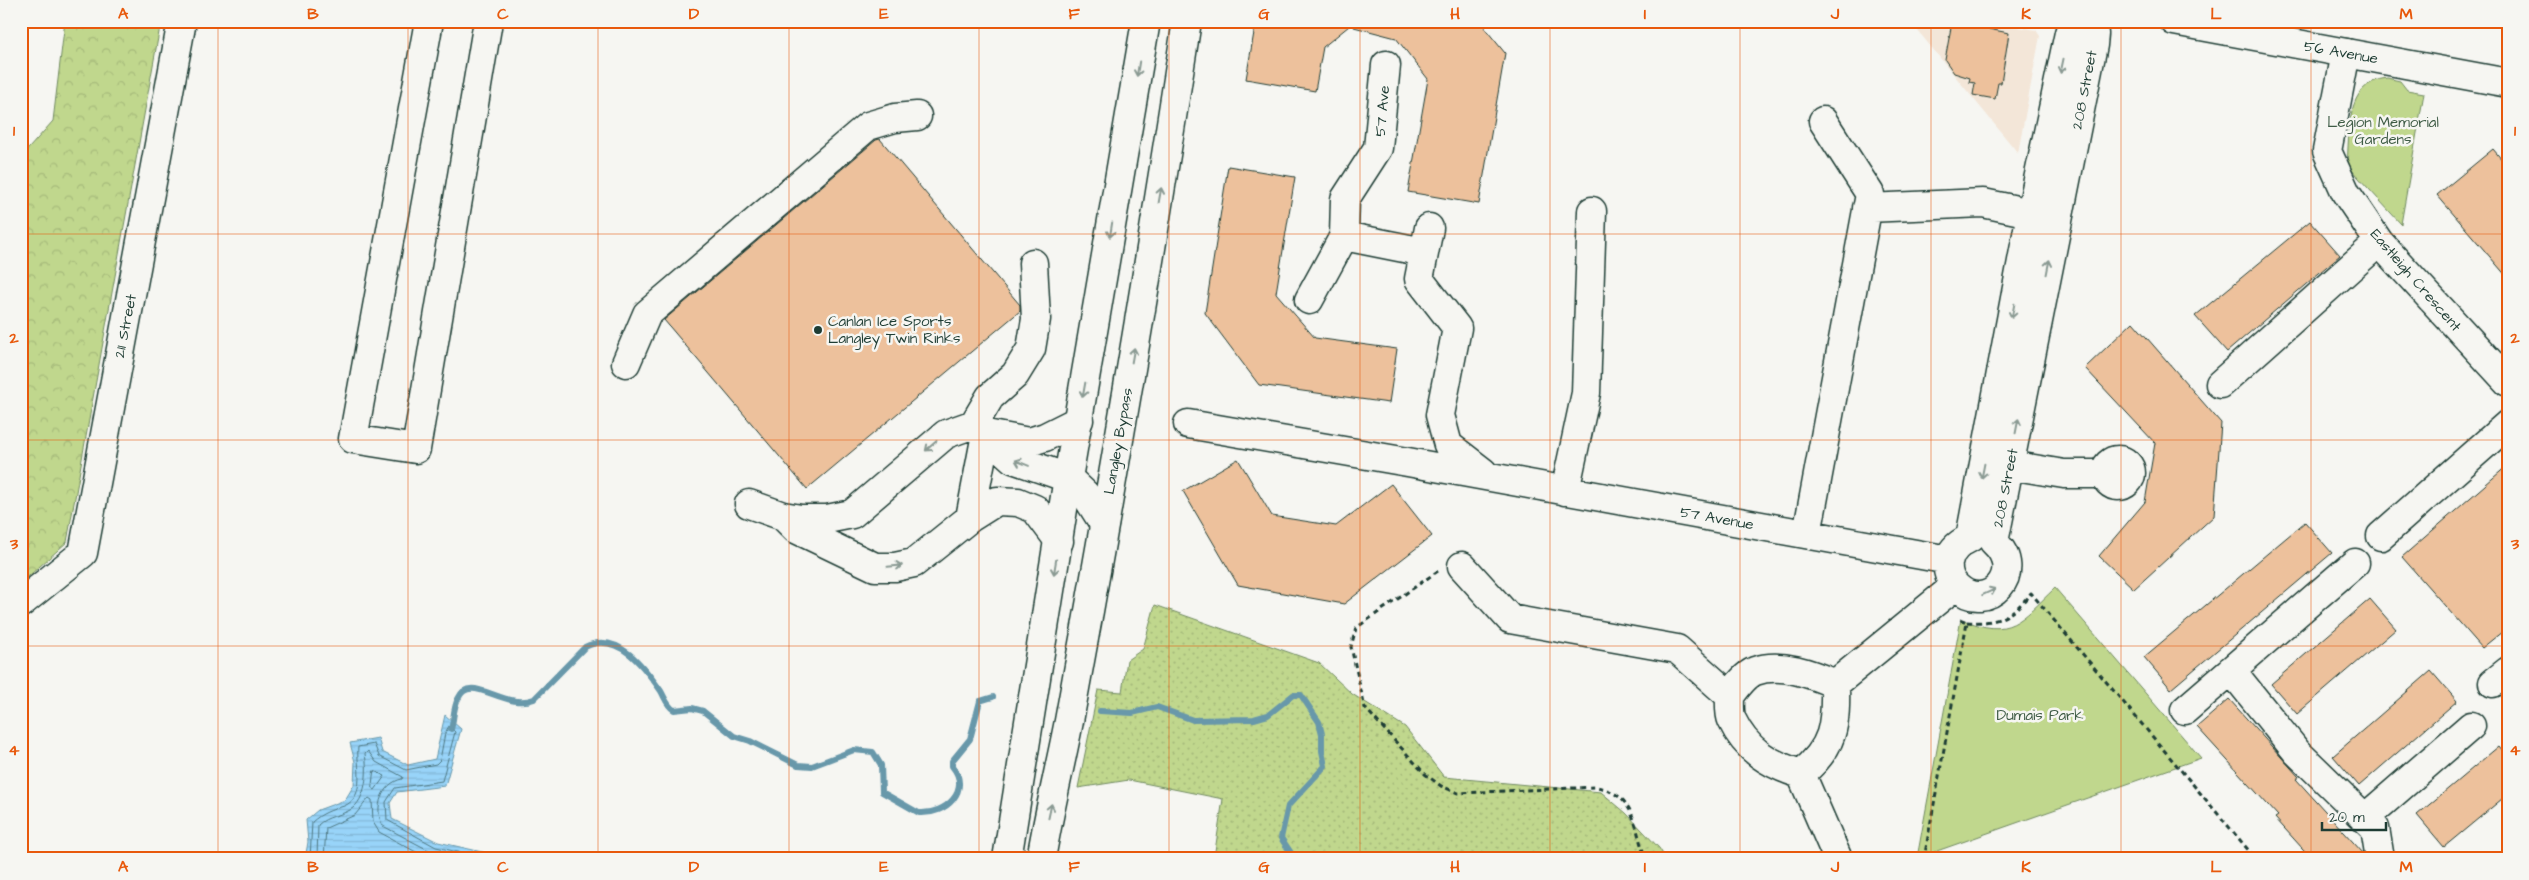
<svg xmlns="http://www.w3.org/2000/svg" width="2529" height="880" viewBox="0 0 2529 880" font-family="'Architects Daughter',sans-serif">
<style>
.built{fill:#f3e6d8}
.grass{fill:url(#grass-dots);stroke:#708a60}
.forest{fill:url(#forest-crowns);stroke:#708a60}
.green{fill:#c0d78d;stroke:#708a60}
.water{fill:url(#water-rules);stroke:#6898aa}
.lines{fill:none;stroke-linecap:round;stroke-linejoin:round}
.shore{stroke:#4f7983;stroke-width:1}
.stream{stroke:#6898aa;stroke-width:6}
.building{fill:#edc19c;stroke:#1f3d34}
.minor-casing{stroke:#1f3d34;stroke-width:31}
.major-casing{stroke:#1f3d34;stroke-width:31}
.path{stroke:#1f3d34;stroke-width:3;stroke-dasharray:5 4;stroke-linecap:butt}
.minor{stroke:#f6f6f2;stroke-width:28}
.major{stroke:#f6f6f2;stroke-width:28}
.oneway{stroke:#8a9a93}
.grid{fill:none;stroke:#e8590c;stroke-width:1;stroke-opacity:0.55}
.poi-dot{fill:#1f3d34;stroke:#f6f6f2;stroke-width:2}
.labels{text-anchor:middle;stroke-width:5;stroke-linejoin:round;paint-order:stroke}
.street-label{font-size:15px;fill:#1f3d34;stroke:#f6f6f2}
.park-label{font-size:15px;fill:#3f5c46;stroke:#f6f6f2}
.poi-label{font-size:15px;fill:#1f3d34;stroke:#f6f6f2;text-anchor:start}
.neatline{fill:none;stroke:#e8590c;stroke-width:2}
.grid-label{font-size:16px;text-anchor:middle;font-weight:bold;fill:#e8590c}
</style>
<defs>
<pattern id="grass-dots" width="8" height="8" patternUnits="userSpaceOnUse" patternTransform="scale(1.25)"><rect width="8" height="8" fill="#c0d78d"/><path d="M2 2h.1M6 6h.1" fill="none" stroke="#a5b97a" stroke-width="1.8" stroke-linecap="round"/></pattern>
<pattern id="forest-crowns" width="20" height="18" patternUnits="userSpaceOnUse" patternTransform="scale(1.25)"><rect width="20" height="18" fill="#c0d78d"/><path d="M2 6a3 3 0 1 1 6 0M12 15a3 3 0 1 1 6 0" fill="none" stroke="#a5b97a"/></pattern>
<pattern id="water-rules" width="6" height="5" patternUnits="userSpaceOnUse" patternTransform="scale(1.25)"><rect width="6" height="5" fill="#98d4f9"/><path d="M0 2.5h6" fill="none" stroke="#83b7d6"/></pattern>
</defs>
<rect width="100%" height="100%" fill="#f6f6f2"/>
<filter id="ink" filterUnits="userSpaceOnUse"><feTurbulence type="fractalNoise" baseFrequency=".02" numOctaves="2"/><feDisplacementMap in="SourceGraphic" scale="10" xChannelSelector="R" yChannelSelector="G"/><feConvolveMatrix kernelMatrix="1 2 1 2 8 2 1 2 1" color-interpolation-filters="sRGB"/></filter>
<g filter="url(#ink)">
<path class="built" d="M1927 21H1981L2036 30 2040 36 2018 153 1918 31Z"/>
<path class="grass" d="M1155 605 1319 663 1352 694 1405 727 1444 777 1601 792 1626 813 1659 848 1666 859H1217L1215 851 1223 799 1129 780 1078 788 1098 690 1122 692 1127 660 1143 649Z"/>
<path class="forest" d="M65 21H161L67 542 21 583V157L53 121Z"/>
<path class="green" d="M2387 78 2400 81 2407 90 2424 93 2401 224 2347 165C2350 132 2344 83 2387 78Z
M2055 588 2201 758 1917 858 1961 619C2011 640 2020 621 2055 588Z"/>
<path class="water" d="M445 715 461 729 445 786 397 792 390 803 392 819 438 842 491 854 497 859H305L308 842 306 820 318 810 345 800 354 785 355 762 350 743 378 738 382 752 408 765 435 759Z"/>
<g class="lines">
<path class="shore" d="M374 771 385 776 375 790 372 788Z
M310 859 312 822C322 813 331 810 344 806 367 797 356 764 358 747L374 744 379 756 406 770 436 764 440 760 445 733 449 726 455 732 442 781 395 788 386 802 387 820 436 847 489 859
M317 859 318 825C327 816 340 816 350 810 367 800 368 770 365 754L368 751 376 762 403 777 402 779C382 783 373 808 383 826L434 853 461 859
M324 859 326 828 355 815 369 798 372 800 373 822 379 832 429 859"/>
<path class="stream" d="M1100 711 1132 713 1157 707 1193 720 1254 719 1268 715 1293 695H1301L1319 722 1322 734V751L1325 766 1288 806 1281 838 1295 859
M451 729C454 720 453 708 458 699 470 671 504 711 534 699L585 647C618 630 645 668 661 691 665 698 667 706 674 710L692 708 703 711 734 736 750 741 798 765 812 766 854 750 873 752 881 765 882 792 919 813C946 815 972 790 952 766V761L970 739 980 701 993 697
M1519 859 1532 857 1543 859"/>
</g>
<path class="building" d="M1256 21H1479L1505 53 1479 204 1408 192 1428 79 1396 38 1354 27V22L1323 47 1315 91 1246 79Z
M1952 22 2009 33 2001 83H1998L1995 99 1973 95 1975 83 1969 82 1970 78 1954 73 1945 60Z
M880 139 1020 305V311L807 489 664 320 876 140Z
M2493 149 2508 167V278L2437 195Z
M1228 166 1295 177 1276 293 1315 338 1397 349 1389 403 1259 385 1205 313Z
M2310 221 2340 255 2227 352 2195 316Z
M2133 322 2221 423 2214 516 2134 589 2099 556 2145 502 2155 443 2085 368Z
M1238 459 1272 516 1336 526 1391 484 1432 536 1344 604 1238 585 1183 491Z
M2508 465V627L2482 648 2402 557Z
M2305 522 2332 553 2171 689 2144 657Z
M2370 599 2396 629 2297 714 2271 684Z
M2431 671 2457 701 2359 786 2333 756Z
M2229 699 2299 777 2296 779 2363 853 2364 859H2312L2275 818 2278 816 2197 727Z
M2499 746 2508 757V794L2444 847 2417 815Z"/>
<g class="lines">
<defs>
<path id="minor" d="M429 21 353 439 416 449 488 21
M2078 21 2069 33 2031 213 1970 538C1959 543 1950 550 1948 563 1947 572 1950 581 1957 587 1987 615 2027 572 1994 542L2093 45 2094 34 2092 21
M2346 53 2327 151 2346 193 2379 242 2508 382
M1867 208 1983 203 2031 213
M1429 228 1419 279 1457 328 1440 415 1448 445 1483 472
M1344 236 1345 199 1378 148 1386 65
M1309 300 1344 236 1424 252
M626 363 647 314 868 126 895 118 917 116
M2220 384 2379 242
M1188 424C1442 467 1695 513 1949 560
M984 433 1013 459 1068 478 1085 494 1104 524
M2105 473a13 13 0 1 1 26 0a13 13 0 1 1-26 0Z
M2009 465 2064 474H2105
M1565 491 1586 393 1592 211
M749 504 783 516 801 519H827L852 514 946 434 974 424 990 397 1015 375 1031 349 1036 319 1033 263
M783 516 796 529 875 567H895L914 563 970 518 997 501 1018 502 1035 509 1059 541
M970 518 986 434 1029 442 1045 437 1079 420
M1807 534 1870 194 1823 121
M2381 536 2508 424
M1462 566 1510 619 1677 649 1730 696C1736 688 1745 675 1755 671 1781 662 1812 674 1835 684
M21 603 83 553 182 21
M2231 670 2297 752 2375 828 2380 859
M2493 683 2508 671
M1835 684 1955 586
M1730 696C1730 703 1729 713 1732 720 1746 750 1770 765 1801 774 1834 747 1836 725 1835 684
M2185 710 2355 563
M1801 774 1838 859
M2365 818 2471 726"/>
<path id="major" d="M2174 21 2508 83
M1007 859 1068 478 1146 21
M1041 859C1049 812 1060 767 1069 721 1112 488 1151 255 1187 21"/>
</defs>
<use href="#minor" class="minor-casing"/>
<use href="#major" class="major-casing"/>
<path class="path" d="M1438 571 1356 628 1351 647 1365 708 1425 774 1441 786 1458 793 1597 787C1638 796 1633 828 1646 859
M1967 622C1998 624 2011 617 2031 593L2256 859
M1924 859 1967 622 1959 619"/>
<use href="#minor" class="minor"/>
<use href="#major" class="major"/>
</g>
<defs><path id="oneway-shaft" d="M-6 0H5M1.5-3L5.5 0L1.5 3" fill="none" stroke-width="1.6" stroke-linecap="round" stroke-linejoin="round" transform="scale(1.25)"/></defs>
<g class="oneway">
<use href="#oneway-shaft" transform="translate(2062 66) rotate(102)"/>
<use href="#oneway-shaft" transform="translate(1138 69) rotate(99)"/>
<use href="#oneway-shaft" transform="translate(1160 195) rotate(-80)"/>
<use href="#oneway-shaft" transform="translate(1111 230) rotate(99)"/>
<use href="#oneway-shaft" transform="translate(2048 267) rotate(-79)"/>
<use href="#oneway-shaft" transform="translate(2013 311) rotate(101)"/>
<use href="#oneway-shaft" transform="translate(1133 355) rotate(-80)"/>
<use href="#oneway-shaft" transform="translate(1084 390) rotate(100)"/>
<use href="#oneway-shaft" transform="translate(2017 426) rotate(-79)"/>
<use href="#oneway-shaft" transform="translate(931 446) rotate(139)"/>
<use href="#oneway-shaft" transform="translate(1022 463) rotate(-158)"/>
<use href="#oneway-shaft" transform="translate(1983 471) rotate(101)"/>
<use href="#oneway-shaft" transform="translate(895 566) rotate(-5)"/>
<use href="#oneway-shaft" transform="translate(1055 567) rotate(99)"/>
<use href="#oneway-shaft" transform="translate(1989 592) rotate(-25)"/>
<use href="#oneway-shaft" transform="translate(1050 811) rotate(-78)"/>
</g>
</g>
<path class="grid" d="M218 21V859M408 21V859M598 21V859M789 21V859M979 21V859M1169 21V859M1360 21V859M1550 21V859M1740 21V859M1931 21V859M2121 21V859M2311 21V859M21 234H2508M21 440H2508M21 646H2508"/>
<circle class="poi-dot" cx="818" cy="330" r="5"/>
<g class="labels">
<g class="street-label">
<text transform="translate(2341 52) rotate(10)" y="5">56 Avenue</text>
<text transform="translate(2084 90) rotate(-79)" y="5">208 Street</text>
<text transform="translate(1382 111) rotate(-85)" y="5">57 Ave</text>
<text transform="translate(2416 280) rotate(49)" y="5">Eastleigh Crescent</text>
<text transform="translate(125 326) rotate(-79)" y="5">211 Street</text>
<text transform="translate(1118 441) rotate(-80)" y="5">Langley Bypass</text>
<text transform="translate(2005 488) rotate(-79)" y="5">208 Street</text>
<text transform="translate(1717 518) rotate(10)" y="5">57 Avenue</text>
</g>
<g class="park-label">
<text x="2383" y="127">Legion Memorial<tspan x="2383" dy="17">Gardens</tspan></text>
<text x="2040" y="720">Dumais Park</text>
</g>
<g class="poi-label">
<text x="828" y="326">Canlan Ice Sports<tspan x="828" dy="17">Langley Twin Rinks</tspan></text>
</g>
</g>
<rect width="2529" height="880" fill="none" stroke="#f6f6f2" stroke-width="55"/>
<path d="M2322 822v8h64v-8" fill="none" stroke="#1f3d34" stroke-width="2.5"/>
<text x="2329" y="822" font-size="15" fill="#1f3d34" stroke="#f6f6f2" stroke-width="4" paint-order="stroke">20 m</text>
<rect x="28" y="28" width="2474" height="824" class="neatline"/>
<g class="grid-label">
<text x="123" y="19">A</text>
<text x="313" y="19">B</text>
<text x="503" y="19">C</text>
<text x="694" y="19">D</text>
<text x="884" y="19">E</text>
<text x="1074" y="19">F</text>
<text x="1264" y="19">G</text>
<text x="1455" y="19">H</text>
<text x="1645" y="19">I</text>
<text x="1835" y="19">J</text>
<text x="2026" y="19">K</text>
<text x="2216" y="19">L</text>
<text x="2406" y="19">M</text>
<text x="14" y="136">1</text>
<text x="2515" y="136">1</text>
<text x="14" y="343">2</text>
<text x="2515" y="343">2</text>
<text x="14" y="549">3</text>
<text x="2515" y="549">3</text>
<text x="14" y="755">4</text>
<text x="2515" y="755">4</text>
<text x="123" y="872">A</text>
<text x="313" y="872">B</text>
<text x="503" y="872">C</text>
<text x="694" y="872">D</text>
<text x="884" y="872">E</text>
<text x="1074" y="872">F</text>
<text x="1264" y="872">G</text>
<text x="1455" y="872">H</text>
<text x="1645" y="872">I</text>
<text x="1835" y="872">J</text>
<text x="2026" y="872">K</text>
<text x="2216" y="872">L</text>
<text x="2406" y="872">M</text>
</g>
</svg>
